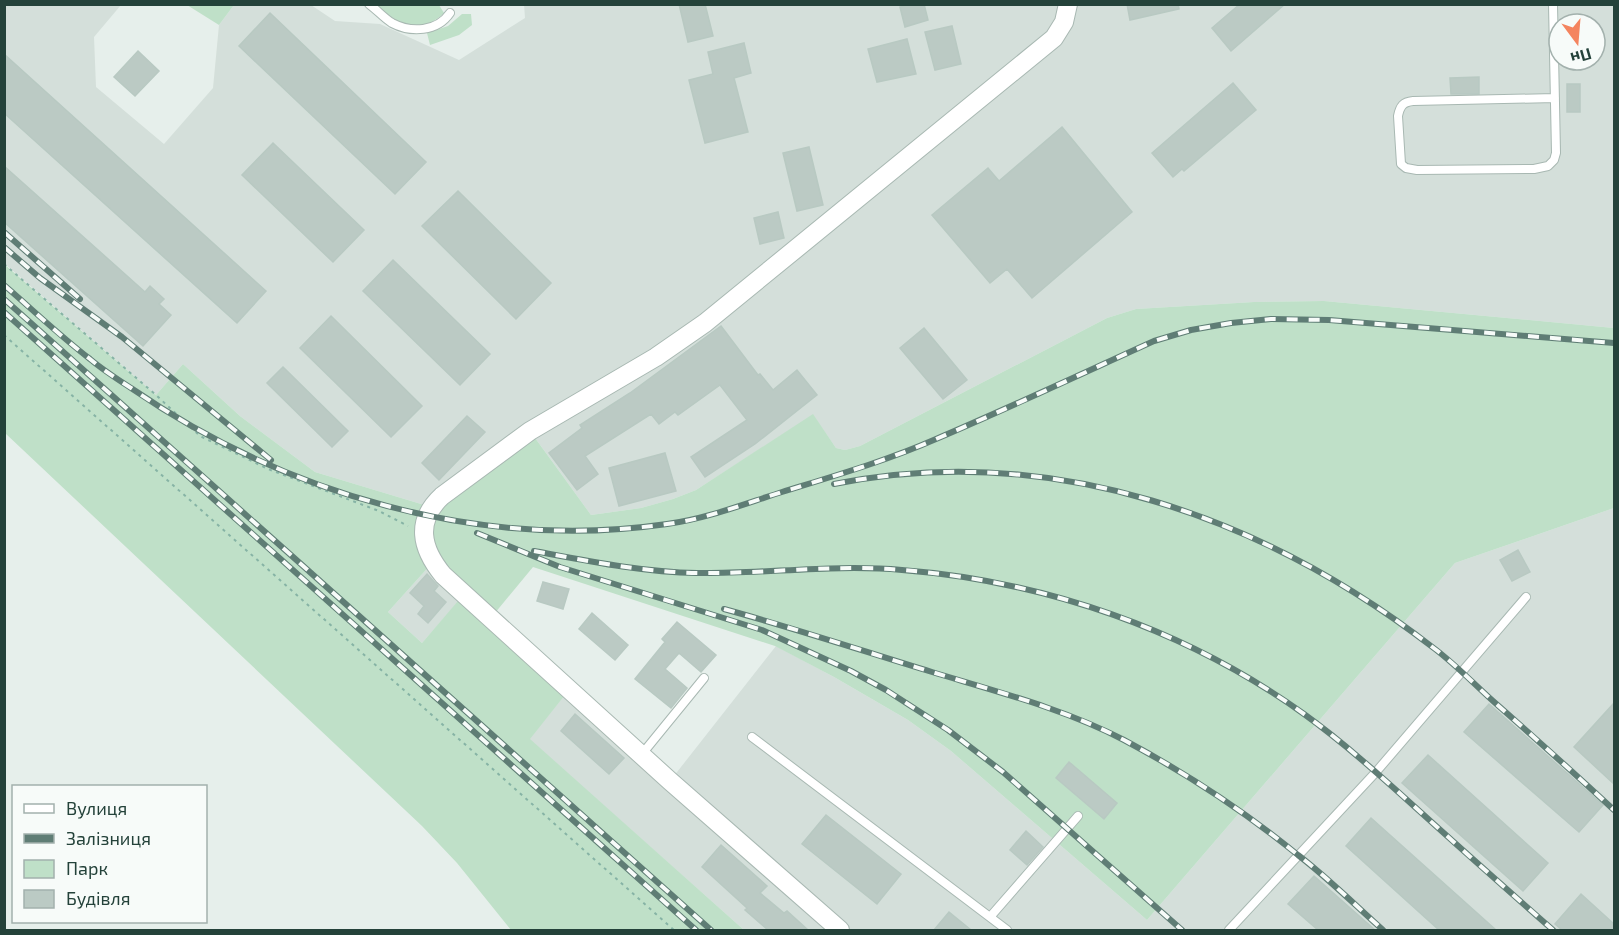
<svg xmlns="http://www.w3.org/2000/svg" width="1619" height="935" viewBox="0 0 1619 935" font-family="'Exo 2',sans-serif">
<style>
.built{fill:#d4dfda;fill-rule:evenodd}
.green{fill:#bfe0c8;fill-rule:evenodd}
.building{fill:#bbcac4;stroke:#b8c9c2;stroke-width:1.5}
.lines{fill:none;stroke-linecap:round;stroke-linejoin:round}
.service-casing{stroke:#a8b8b2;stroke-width:10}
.tertiary-casing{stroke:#a8b8b2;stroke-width:20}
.path{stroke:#86b3a5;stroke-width:2;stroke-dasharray:3 4.5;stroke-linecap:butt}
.service{stroke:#fff;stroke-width:8}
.tertiary{stroke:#fff;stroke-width:18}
.rail-casing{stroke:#5f7d75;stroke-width:6}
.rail{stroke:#f7fbf9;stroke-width:4;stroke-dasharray:11;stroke-linecap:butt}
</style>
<rect width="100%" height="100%" fill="#e6efeb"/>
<path class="built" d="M524 4 1613 5 1614 328 1324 301 1254 302 1136 309 1107 318 860 446 845 450 836 448 813 415 696 490 673 499 641 508 591 515 530 431 431 507 315 472 240 416 183 364 156 395 5 264V5H121L94 37 96 87 164 144 213 88 219 25 234 5H311L335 21 380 24 459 60 525 18ZM1559 24H1595V60H1559Z
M1614 508V930H744L529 739 569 690 670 781 776 646 834 677 908 720 951 751 1147 920 1455 563Z
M433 562 465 594 422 643 388 612Z"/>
<path class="green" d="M187 5H234L219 25Z
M375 5H439L444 13C419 37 397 23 375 5Z
M462 14H471L472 25 459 35 430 45 427 33 448 26Z
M4 264 156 395 183 364 240 416 315 472 431 507 530 431 591 515 641 508 673 499 696 490 813 414 836 448 845 450 860 446 1107 318 1136 309 1254 302 1324 301 1614 328V508L1455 563 1147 920 951 751 908 720 834 677 775 646 533 567 490 619 569 690 530 739 744 930H511L457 863 422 826 5 433ZM433 562 464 594 422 643 388 612Z"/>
<path class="building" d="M679 4H705L713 36 688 42Z
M910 4H924L928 20 905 27 900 7Z
M1127 4H1178L1179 9 1130 20Z
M1240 4H1285L1231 51 1212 28Z
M270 13 426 162 395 194 239 46Z
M952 26 961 64 935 70 925 32Z
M907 39 916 74 877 82 868 49Z
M744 43 751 73 734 78 748 132 705 143 689 80 713 74 708 52Z
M138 51 159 71 135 96 114 77Z
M4 54 266 291 237 323 4 113Z
M1479 77V94H1451L1450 78Z
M1233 83 1256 110 1184 171 1182 169 1173 177 1152 153Z
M1567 84H1580V112H1567Z
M1062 127 1132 212 1032 298 1007 269 990 283 932 215 988 168 999 181Z
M273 143 364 230 333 262 242 175Z
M809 147 823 205 797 211 783 153Z
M4 166 145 292 150 286 164 299 159 304 171 315 143 346 4 222Z
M458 191 551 283 516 319 422 226Z
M778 212 784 238 760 244 754 218Z
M393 260 490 354 460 385 363 291Z
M331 316 422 406 391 437 300 348Z
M721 326 758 375 760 374 773 390 797 370 817 395 755 444 705 477 691 457 747 420 720 385 678 415 675 412 659 424 651 414 585 456 598 474 577 490 549 453 582 428 580 425 630 393Z
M924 328 967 380 943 399 900 348Z
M283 367 348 431 332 447 267 383Z
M467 416 485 432 439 480 422 463Z
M665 453 676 491 619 506 609 468Z
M1518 550 1530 572 1512 581 1500 560Z
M427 574 438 586 434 591 446 602 428 623 418 614 424 606 410 593Z
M543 582 569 589 563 609 537 601Z
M592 613 628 645 615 660 579 629Z
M677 622 716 655 701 672 679 653 665 669 687 688 671 708 635 679 665 642 662 639Z
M1614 703V784L1574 747Z
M1489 704 1603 805 1579 832 1464 732Z
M575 714 624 758 609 774 561 731Z
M1428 755 1548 863 1523 891 1402 783Z
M1069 762 1117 803 1104 819 1056 778Z
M826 815 901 874 877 904 802 844Z
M1371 818 1496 930H1439L1346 846Z
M1026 831 1043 847 1027 865 1010 850Z
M721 845 767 886 760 893 784 913 787 911 808 930H768L745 910 747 908 702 867Z
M1314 876 1375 930H1318L1288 904Z
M1581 894 1614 924V930H1562L1555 924Z
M949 912 971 930H934Z"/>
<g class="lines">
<defs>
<path id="service" d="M369 4C377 10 384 18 392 23 411 33 437 32 450 13
M1553 4 1556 153 1554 160 1548 166 1534 169 1417 170 1406 168 1401 164 1398 116C1400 106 1403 102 1413 101L1555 98
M752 737 1007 930
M642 754 704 678
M990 917 1078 816
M1229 930 1376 772 1526 597"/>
<path id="tertiary" d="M840 930 670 781 443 575C421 548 415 521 442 496L530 431 656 357 705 323 1054 38 1064 22 1068 4"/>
</defs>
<use href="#service" class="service-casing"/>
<use href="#tertiary" class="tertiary-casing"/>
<path class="path" d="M4 264 156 395 200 436 268 469 379 511 408 526
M4 335 674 930"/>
<use href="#service" class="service"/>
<use href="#tertiary" class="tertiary"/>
<defs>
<path id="rail" d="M4 232 80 299
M4 247 40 278 122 337 271 460
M4 285C33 310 60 336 90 359 103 370 117 379 131 388 285 494 480 551 667 524 706 519 744 504 782 492 834 476 886 461 936 439 1009 408 1081 374 1154 341L1191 330 1231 323 1271 319 1329 320 1614 343
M4 299 711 930
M4 312 696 930
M834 484C1051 441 1264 516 1435 649 1456 665 1474 684 1493 701 1534 737 1574 773 1614 810
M477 533 560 567 762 630 851 671 886 690 948 730 1003 772 1182 930
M534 551C588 561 642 572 697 573 764 574 835 564 902 570 1045 581 1187 630 1304 714 1347 745 1386 781 1426 817 1468 855 1511 893 1553 930
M724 609C794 628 863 651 932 672 995 691 1065 709 1124 740 1186 773 1244 811 1298 855 1328 878 1355 905 1383 930"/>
</defs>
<use href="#rail" class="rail-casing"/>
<use href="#rail" class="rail"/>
</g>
<rect width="1619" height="935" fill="none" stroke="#24423a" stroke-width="12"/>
<rect x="12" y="785" width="195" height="138" fill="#f7fbf9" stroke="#a3b1ad" stroke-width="1.5"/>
<rect x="24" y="804" width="30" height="9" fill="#ffffff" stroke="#a3b1ad" stroke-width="1.5"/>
<text x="66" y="815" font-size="18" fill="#24423a">Вулиця</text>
<rect x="24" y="834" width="30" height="9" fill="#5f7d75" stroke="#a3b1ad" stroke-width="1.5"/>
<text x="66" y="845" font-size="18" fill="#24423a">Залізниця</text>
<rect x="24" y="860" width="30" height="18" fill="#bfe0c8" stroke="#a3b1ad" stroke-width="1.5"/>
<text x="66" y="875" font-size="18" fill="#24423a">Парк</text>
<rect x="24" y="890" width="30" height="18" fill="#bbcac4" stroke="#a3b1ad" stroke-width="1.5"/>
<text x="66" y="905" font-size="18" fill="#24423a">Будівля</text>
<g transform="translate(1577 42) rotate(164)"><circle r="28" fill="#f7fbf9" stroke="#a3b1ad" stroke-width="1.5"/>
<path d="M0-4.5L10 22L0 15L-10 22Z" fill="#f4845f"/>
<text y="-9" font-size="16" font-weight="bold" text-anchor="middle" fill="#24423a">Пн</text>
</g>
</svg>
